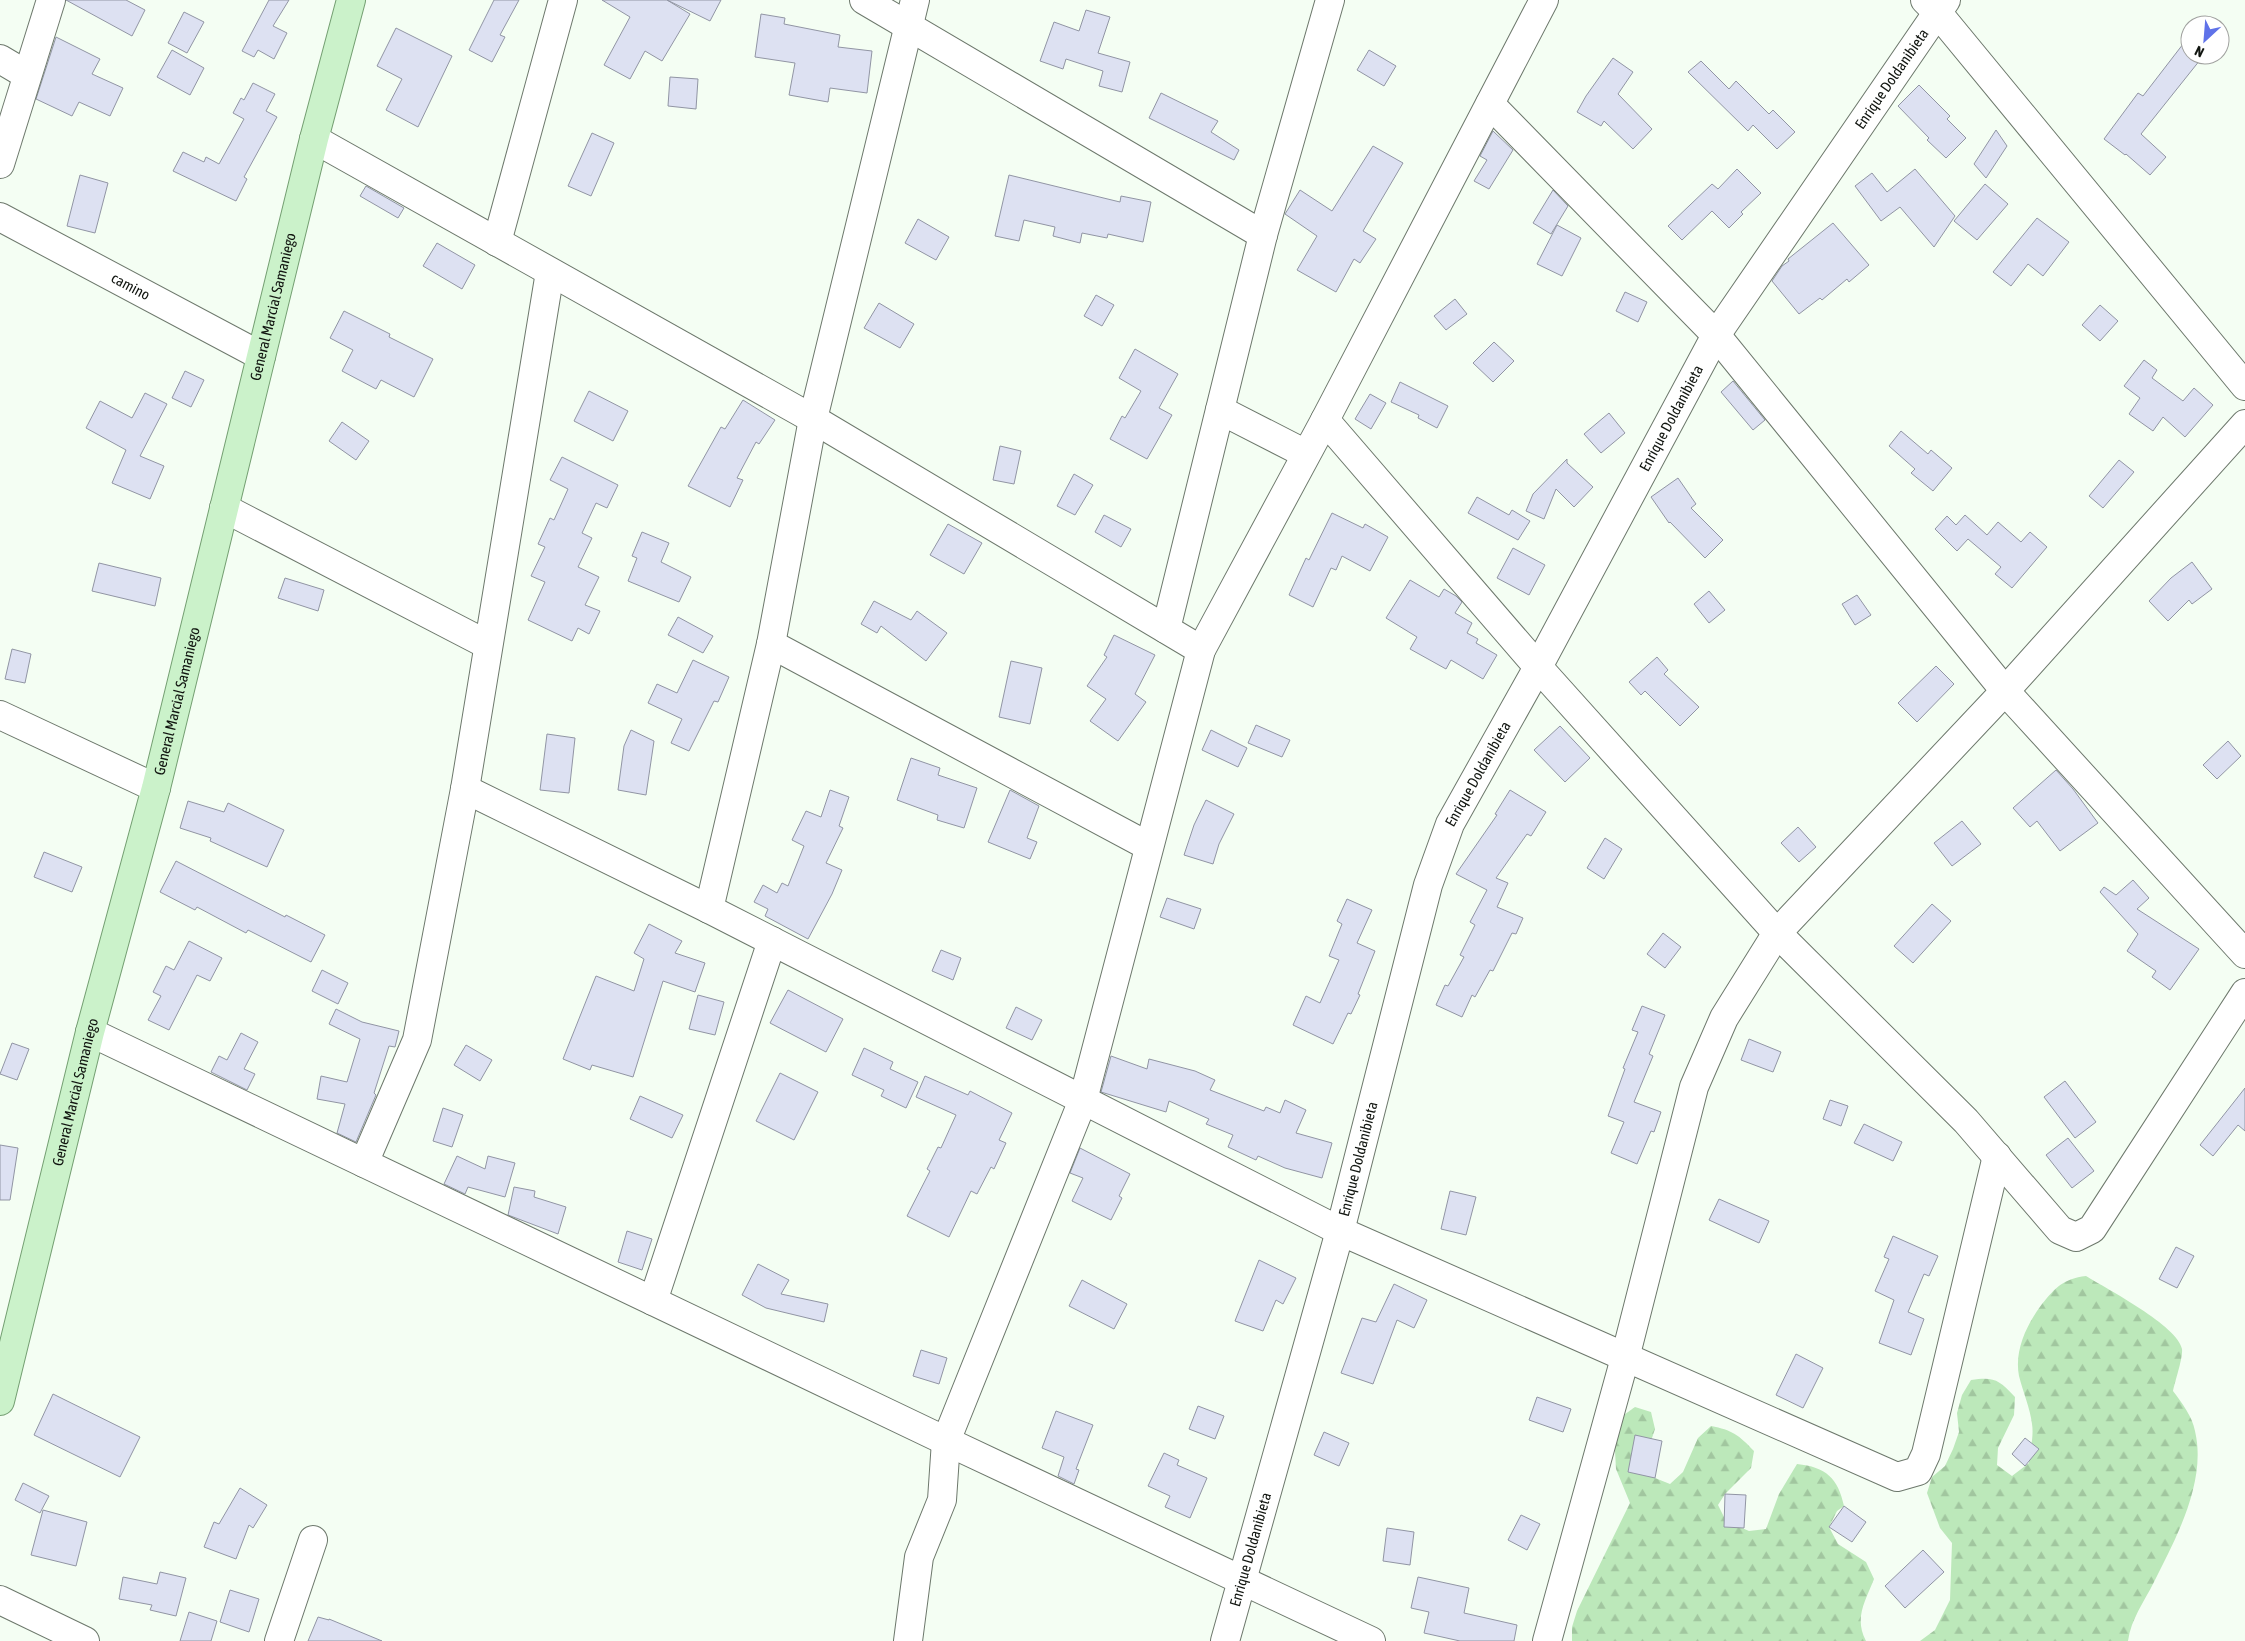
<svg xmlns="http://www.w3.org/2000/svg" width="2245" height="1641" viewBox="0 0 2245 1641" font-family="'Asap Condensed',sans-serif">
<style>
.forest{fill:url(#forest-firs)}
.building{fill:#dde1f2;stroke:#9195a4}
.lines{fill:none;stroke-linecap:round;stroke-linejoin:round}
.minor-casing{stroke:#6d786c;stroke-width:30}
.major-casing{stroke:#749f72;stroke-width:30}
.minor{stroke:#fff;stroke-width:28}
.major{stroke:#cbf2ca;stroke-width:28}
.labels{text-anchor:middle;stroke-width:5;stroke-linejoin:round;paint-order:stroke}
.street-label{font-size:15px;fill:#111510;stroke:#fff}
</style>
<defs>
<pattern id="forest-firs" width="22" height="20" patternUnits="userSpaceOnUse" patternTransform="scale(1.25)"><rect width="22" height="20" fill="#bce8ba"/><path d="M5 1l3.5 6h-7zM16 11l3.5 6h-7z" fill="#a1c69f"/></pattern>
</defs>
<rect width="100%" height="100%" fill="#f4fef3"/>
<path class="forest" d="M2086 1276C2107 1289 2178 1326 2182 1349 2183 1358 2175 1381 2173 1391 2182 1403 2192 1416 2195 1431 2207 1482 2176 1538 2154 1582 2144 1602 2131 1619 2128 1641H1920L1935 1630 1950 1600 1952 1543 1940 1528 1927 1493 1932 1477 1945 1466 1953 1449 1959 1432 1957 1413 1962 1395 1971 1380C1994 1377 1998 1379 2015 1397L2014 1415 1998 1448 1997 1465 2012 1476 2029 1463C2030 1451 2034 1436 2032 1424 2030 1408 2023 1392 2019 1376 2014 1350 2027 1324 2042 1304 2056 1287 2063 1279 2086 1276Z
M1635 1407 1651 1412 1655 1429 1650 1444 1655 1478 1670 1484 1683 1472 1698 1438 1711 1426C1732 1430 1739 1435 1754 1451L1751 1468 1725 1494 1718 1505 1726 1521 1749 1531 1766 1529 1779 1494 1797 1464C1826 1467 1838 1478 1844 1506L1837 1511 1829 1527 1838 1544 1866 1562 1874 1579C1865 1602 1854 1618 1866 1641H1572V1627L1577 1611 1630 1503 1616 1469 1614 1433 1621 1417Z"/>
<path class="building" d="M66 0H126L145 10 132 36Z
M269 0H289L273 26 287 33 274 59 258 50 254 57 242 51Z
M494 0H519L500 35 505 37 492 62 469 50Z
M602 0H667L690 14 662 61 645 51 630 79 604 65 630 17Z
M667 0H721L710 21Z
M1086 10 1110 17 1098 53 1130 62 1122 92 1099 86 1103 71 1066 59 1063 69 1040 61 1054 22 1079 31Z
M184 12 204 22 187 53 168 43Z
M761 14 785 18 784 24 840 35 838 47 872 51 867 93 830 88 828 102 789 95 795 63 755 57Z
M396 28 452 56 418 127 386 110 402 79 377 66Z
M2190 35V55H2204L2141 134 2166 157 2150 175 2126 154 2125 155 2104 139 2138 93 2143 96Z
M56 37 100 59 92 74 123 88 110 116 79 102 72 116 36 99Z
M172 50 204 68 190 95 157 77Z
M1369 50 1396 66 1384 86 1357 70Z
M1613 58 1633 72 1618 94 1652 129 1633 149 1604 121 1601 126 1577 112 1586 96Z
M1701 61 1729 89 1736 81 1769 114 1773 110 1795 132 1777 149 1753 125 1748 131 1688 72Z
M670 77 698 79 696 109 668 106Z
M253 83 275 94 266 111 277 117 244 177 247 179 236 201 173 171 183 152 204 162 206 157 219 164 244 119 233 113 241 98 244 100Z
M1919 85 1950 116 1947 119 1966 138 1946 158 1927 140 1929 138 1898 106Z
M1161 93 1218 121 1211 132 1239 150 1234 160 1149 118Z
M1996 130 2007 146 1986 178 1974 164Z
M1493 131 1513 150 1489 189 1474 181 1487 160 1480 156Z
M592 133 614 143 591 196 568 186Z
M1373 146 1403 163 1363 231 1376 239 1360 263 1354 259 1336 292 1297 270 1317 236 1285 214 1300 190 1332 211Z
M1737 169 1761 193 1741 212 1743 214 1729 228 1712 211 1682 240 1668 226 1712 184 1718 189Z
M1915 169 1955 216 1934 247 1900 207 1881 221 1855 186 1872 173 1887 192Z
M80 175 108 183 95 233 67 226Z
M1009 175 1120 202 1121 196 1151 202 1143 242 1108 234 1107 238 1082 233 1080 243 1053 236 1055 227 1024 220 1019 241 995 236Z
M1985 184 2008 204 1977 240 1954 221Z
M366 186 404 208 398 218 360 196Z
M1553 190 1568 206 1551 234 1533 223Z
M2037 218 2069 242 2043 276 2028 264 2011 286 1993 272Z
M918 219 949 237 936 260 905 243Z
M1833 223 1869 265 1849 282 1847 279 1822 300 1820 298 1799 314 1772 281 1782 266 1789 261 1788 259Z
M1557 225 1581 238 1562 276 1537 264Z
M437 243 475 265 462 289 423 266Z
M1625 292 1647 302 1638 322 1616 311Z
M1096 295 1114 305 1102 326 1084 316Z
M1455 299 1467 314 1446 330 1434 316Z
M879 303 914 324 900 348 864 328Z
M2100 305 2118 321 2100 341 2082 325Z
M344 311 390 334 389 337 433 359 414 397 381 380 376 389 342 371 353 350 330 338Z
M1494 342 1514 361 1493 382 1473 363Z
M1135 349 1178 374 1159 408 1172 415 1147 459 1110 439 1122 416 1125 418 1141 391 1119 378Z
M2144 360 2157 370 2152 378 2183 401 2194 388 2213 405 2185 437 2163 417 2153 431 2129 414 2140 398 2124 386Z
M185 371 204 380 191 407 172 398Z
M1733 381 1765 420 1753 430 1721 392Z
M1400 382 1448 406 1437 428 1418 418 1419 415 1391 402Z
M589 391 628 411 613 441 574 421Z
M145 393 167 404 140 456 164 466 150 499 112 483 126 450 86 428 100 401 132 418Z
M1370 394 1386 403 1371 429 1355 419Z
M743 400 775 420 759 444 756 442 737 478 743 480 730 507 688 486 721 427 725 429Z
M1609 413 1625 433 1601 453 1584 434Z
M342 422 369 441 356 460 329 441Z
M1901 431 1928 454 1931 450 1952 468 1933 491 1911 473 1915 469 1889 446Z
M1000 446 1021 451 1014 484 993 480Z
M562 457 618 485 607 508 596 503 582 533 592 538 578 567 599 577 585 605 600 611 589 634 578 628 572 641 528 620 545 582 531 576 545 547 538 544 550 518 554 520 568 489 550 480Z
M1567 459V463L1593 487 1574 507 1556 489 1544 519 1526 511 1533 494Z
M2119 460 2134 472 2103 508 2089 496Z
M1074 474 1093 485 1075 515 1057 506Z
M1678 478 1696 504 1691 508 1723 540 1705 558 1670 522 1669 523 1651 497Z
M1477 497 1509 515 1512 510 1530 521 1518 540 1468 513Z
M1332 513 1363 528 1365 524 1388 537 1370 571 1342 556 1336 570 1331 568 1313 607 1289 595 1306 558 1309 560Z
M1104 515 1131 529 1121 547 1095 532Z
M1965 515 1987 535 1998 522 2021 542 2030 532 2047 547 2012 588 1995 574 2001 567 1968 539 1957 551 1935 529 1947 516 1956 525Z
M948 524 982 543 964 574 930 555Z
M642 532 669 543 661 562 691 577 679 602 628 581 637 558 632 556Z
M1513 548 1545 565 1529 595 1497 578Z
M2192 562 2212 589 2192 604 2189 600 2168 621 2149 601 2171 578Z
M99 563 161 578 155 606 92 591Z
M285 578 324 590 318 611 278 598Z
M1410 580 1439 597 1444 589 1456 596 1462 602 1455 613 1472 623 1467 633 1478 639 1476 643 1497 655 1483 679 1451 660 1446 669 1410 649 1417 637 1386 618Z
M1709 591 1725 610 1709 623 1694 604Z
M1857 595 1871 615 1855 625 1842 604Z
M874 601 911 620 917 611 947 633 926 661 881 626 877 633 861 624Z
M678 617 713 636 703 653 668 635Z
M1114 635 1155 655 1135 694 1146 702 1118 741 1090 721 1106 699 1087 686 1107 657 1104 655Z
M12 649 31 654 25 683 5 679Z
M1657 657 1668 670 1664 674 1699 707 1680 726 1645 691 1641 695 1629 682Z
M693 660 729 677 718 702 714 701 689 751 671 743 682 719 648 703 657 684 677 693Z
M1011 661 1042 668 1030 724 999 717Z
M1936 666 1954 684 1917 722 1898 703Z
M1256 725 1290 740 1282 757 1248 743Z
M1560 726 1590 758 1565 782 1534 750Z
M631 730 654 741 646 795 618 790 624 746Z
M1211 730 1247 748 1238 767 1202 750Z
M547 734 575 738 569 793 540 790Z
M2228 741 2241 756 2217 779 2203 765Z
M911 758 940 768 938 775 977 788 964 828 937 820 938 815 897 800Z
M2056 770 2073 789 2098 823 2060 851 2037 821 2030 827 2013 808Z
M830 790 849 797 839 826 843 828 826 863 842 870 832 894 808 939 765 916 768 909 754 902 763 885 777 893 782 883 788 886 804 846 792 840 806 811 821 817Z
M1010 790 1039 806 1027 838 1037 842 1030 859 988 842Z
M1510 790 1546 812 1531 836 1527 834 1496 878 1508 883 1497 907 1523 918 1516 934 1512 933 1493 971 1490 970 1475 997 1472 995 1462 1017 1436 1005 1445 985 1448 986 1464 957 1460 955 1475 925 1470 922 1487 890 1456 874 1497 815 1495 814Z
M1206 800 1234 814 1219 844 1213 864 1184 855 1194 825Z
M188 801 224 812 228 803 284 830 267 867 210 841 211 838 180 828Z
M1962 821 1981 844 1952 866 1934 843Z
M1798 827 1816 847 1799 862 1781 843Z
M1605 838 1622 849 1604 879 1587 868Z
M44 852 82 867 72 892 34 877Z
M176 861 285 917 286 915 325 935 311 962 248 930 246 933 197 907 195 910 160 892Z
M2133 880 2149 898 2137 909 2199 949 2170 990 2152 977 2156 971 2127 951 2138 934 2100 892 2104 887 2116 895Z
M1167 898 1201 909 1194 929 1160 917Z
M1347 899 1372 910 1357 943 1375 951 1358 994 1360 995 1351 1014 1348 1013 1333 1044 1293 1025 1306 996 1320 1003 1339 960 1329 956 1342 924 1337 921Z
M1932 904 1951 921 1913 963 1894 946Z
M649 924 682 941 675 953 705 963 695 992 663 981 633 1077 592 1065 590 1070 563 1059 596 976 634 991 644 959 634 953Z
M1663 933 1681 947 1665 968 1647 954Z
M189 941 222 958 210 981 197 975 169 1030 148 1020 161 996 153 992 166 966 174 970Z
M941 950 961 958 953 980 932 971Z
M322 970 348 983 338 1004 312 991Z
M788 990 843 1019 826 1052 770 1023Z
M698 995 724 1002 715 1035 689 1029Z
M1642 1006 1665 1015 1649 1054 1653 1056 1634 1102 1661 1112 1654 1132 1651 1131 1637 1164 1611 1153 1624 1122 1608 1116 1625 1069 1623 1068 1638 1032 1632 1030Z
M1016 1007 1042 1020 1032 1040 1006 1028Z
M336 1009 362 1022 399 1031 395 1047 389 1046 374 1093 376 1095 356 1142 337 1133 345 1104 317 1099 321 1076 347 1082 360 1039 329 1024Z
M241 1033 258 1042 244 1069 255 1074 247 1090 211 1072 219 1056 227 1060Z
M1749 1039 1781 1052 1773 1072 1741 1060Z
M12 1043 29 1049 17 1080 0 1074Z
M466 1045 492 1060 480 1081 454 1065Z
M864 1048 893 1062 890 1069 918 1082 906 1108 881 1096 884 1090 852 1075Z
M1111 1056 1147 1069 1149 1059 1195 1071 1215 1080 1210 1090 1264 1111 1266 1107 1280 1113 1285 1100 1306 1110 1296 1133 1332 1143 1322 1178 1285 1168 1258 1156 1256 1160 1228 1147 1233 1135 1206 1124 1209 1119 1169 1101 1166 1112 1101 1092Z
M780 1073 818 1092 794 1140 756 1121Z
M925 1076 968 1095 970 1091 1012 1113 999 1140 1006 1143 994 1169 991 1167 977 1194 971 1191 949 1237 907 1216 930 1171 927 1169 938 1147 941 1148 956 1115 916 1097Z
M2065 1081 2096 1122 2075 1138 2044 1097Z
M2245 1088V1131L2238 1125 2213 1156 2200 1145Z
M640 1096 683 1115 672 1138 630 1119Z
M1830 1100 1848 1106 1841 1126 1823 1119Z
M443 1108 463 1115 452 1147 433 1141Z
M1864 1124 1902 1142 1893 1161 1854 1143Z
M2068 1138 2094 1171 2072 1188 2046 1155Z
M0 1145 18 1148 10 1200H0Z
M1080 1148 1130 1174 1119 1196 1122 1198 1111 1220 1072 1201 1083 1178 1070 1173Z
M457 1156 485 1169 488 1156 515 1163 505 1197 468 1187 465 1194 444 1184Z
M514 1187 535 1191 534 1197 566 1207 558 1234 508 1215Z
M1450 1191 1476 1197 1466 1235 1441 1229Z
M1719 1199 1769 1221 1759 1243 1709 1220Z
M627 1231 652 1239 642 1270 618 1262Z
M1893 1236 1938 1256 1929 1276 1924 1274 1908 1312 1924 1319 1911 1355 1879 1343 1894 1300 1875 1291 1889 1259 1884 1257Z
M2176 1247 2194 1256 2177 1288 2159 1279Z
M1259 1260 1296 1278 1283 1304 1276 1300 1263 1331 1235 1321Z
M758 1264 789 1280 781 1294 828 1304 824 1322 766 1308 742 1295Z
M1082 1280 1127 1304 1114 1329 1069 1306Z
M1394 1284 1427 1300 1414 1328 1397 1320 1373 1384 1341 1373 1362 1318 1376 1322Z
M921 1350 947 1358 939 1384 913 1376Z
M1796 1354 1823 1368 1803 1408 1776 1395Z
M53 1394 140 1437 120 1477 34 1435Z
M1537 1397 1571 1409 1563 1432 1529 1420Z
M1198 1406 1224 1416 1215 1439 1189 1429Z
M1056 1411 1093 1425 1076 1469 1079 1470 1074 1484 1058 1476 1064 1457 1042 1448Z
M1324 1432 1349 1443 1339 1466 1314 1455Z
M1635 1435 1662 1441 1655 1478 1628 1472Z
M2025 1438 2039 1449 2025 1466 2012 1454Z
M1164 1453 1179 1460 1177 1465 1207 1478 1190 1518 1165 1507 1170 1496 1148 1486Z
M23 1483 49 1496 40 1513 15 1500Z
M240 1488 267 1505 253 1528 249 1525 236 1559 204 1547 214 1522 219 1524Z
M1725 1494 1746 1495 1744 1528 1724 1527Z
M1844 1506 1866 1522 1852 1542 1829 1527Z
M43 1510 87 1522 76 1566 31 1555Z
M1521 1515 1540 1524 1527 1550 1508 1540Z
M1387 1528 1414 1532 1410 1565 1383 1561Z
M1923 1550 1944 1572 1905 1608 1885 1586Z
M160 1572 186 1578 176 1616 150 1610 152 1605 119 1599 123 1577 157 1584Z
M1418 1577 1469 1588 1464 1613 1517 1625 1514 1641H1460L1424 1633 1429 1612 1411 1608Z
M230 1590 259 1599 249 1632 220 1622Z
M189 1612 217 1621 211 1641H180Z
M318 1617 329 1620V1619L382 1641H308Z"/>
<g class="lines">
<defs>
<g id="minor">
<path d="M864 0 1263 235"/>
<path d="M1925 0 1937 12 2245 386"/>
<path d="M0 59 27 75"/>
<path d="M1490 104 1716 335 2005 691 2245 954"/>
<path d="M314 139 813 419 1201 650"/>
<path d="M0 164 51 0"/>
<path id="s1" d="M0 217 261 356"/>
<path d="M497 242 563 0"/>
<path d="M1220 410 1306 454"/>
<path d="M1325 420 1538 667 1777 933 1966 1121 2060 1230 2076 1237 2092 1229 2245 993"/>
<path d="M224 508 488 645"/>
<path d="M1166 629 1263 235 1330 0"/>
<path d="M771 644 1148 846"/>
<path d="M0 715 156 788"/>
<path d="M465 789 709 909 1340 1231 1897 1477 1918 1471 1926 1454 1997 1156"/>
<path d="M709 909 771 644 813 419 915 0"/>
<path d="M90 1032 946 1441 1371 1641"/>
<path d="M364 1163 417 1040 465 789 550 272"/>
<path d="M653 1301 772 941"/>
<path d="M0 1600 85 1641"/>
<path d="M279 1641 313 1540"/>
<path d="M908 1641 919 1557 942 1500 946 1441 1083 1100 1201 650 1325 420 1544 0"/>
<path id="s2" d="M1225 1641 1340 1231 1428 885 1450 824 1538 667 1716 335 1946 0"/>
<path d="M1547 1641 1625 1358 1694 1087 1724 1018 1777 933 2005 691 2245 424"/>
</g>
<g id="major">
<path id="s3" d="M0 1401 90 1032 156 788 314 139 351 0"/>
</g>
</defs>
<use href="#minor" class="minor-casing"/>
<use href="#major" class="major-casing"/>
<use href="#minor" class="minor"/>
<use href="#major" class="major"/>
</g>
<g class="labels">
<g class="street-label">
<text dy="5" stroke="none"><textPath href="#s2" startOffset="1715">Enrique Doldanibieta</textPath></text>
<text dy="5" stroke="none"><textPath href="#s1" startOffset="148">camino</textPath></text>
<text dy="5" stroke="none"><textPath href="#s3" startOffset="1128">General Marcial Samaniego</textPath></text>
<text dy="5" stroke="none"><textPath href="#s2" startOffset="1310">Enrique Doldanibieta</textPath></text>
<text dy="5" stroke="none"><textPath href="#s3" startOffset="722">General Marcial Samaniego</textPath></text>
<text dy="5" stroke="none"><textPath href="#s2" startOffset="905">Enrique Doldanibieta</textPath></text>
<text dy="5" stroke="none"><textPath href="#s3" startOffset="318">General Marcial Samaniego</textPath></text>
<text dy="5" stroke="none"><textPath href="#s2" startOffset="500">Enrique Doldanibieta</textPath></text>
<text dy="5" stroke="none"><textPath href="#s2" startOffset="95">Enrique Doldanibieta</textPath></text>
</g>
</g>
<g transform="translate(2205 40) rotate(206)"><circle r="24" fill="#ffffff" stroke="#a0a19f"/>
<path d="M0-4L9 19L0 12L-9 19Z" fill="#5f72e9"/>
<text y="-8" font-size="14" font-weight="bold" text-anchor="middle" fill="#111510">N</text>
</g>
</svg>
